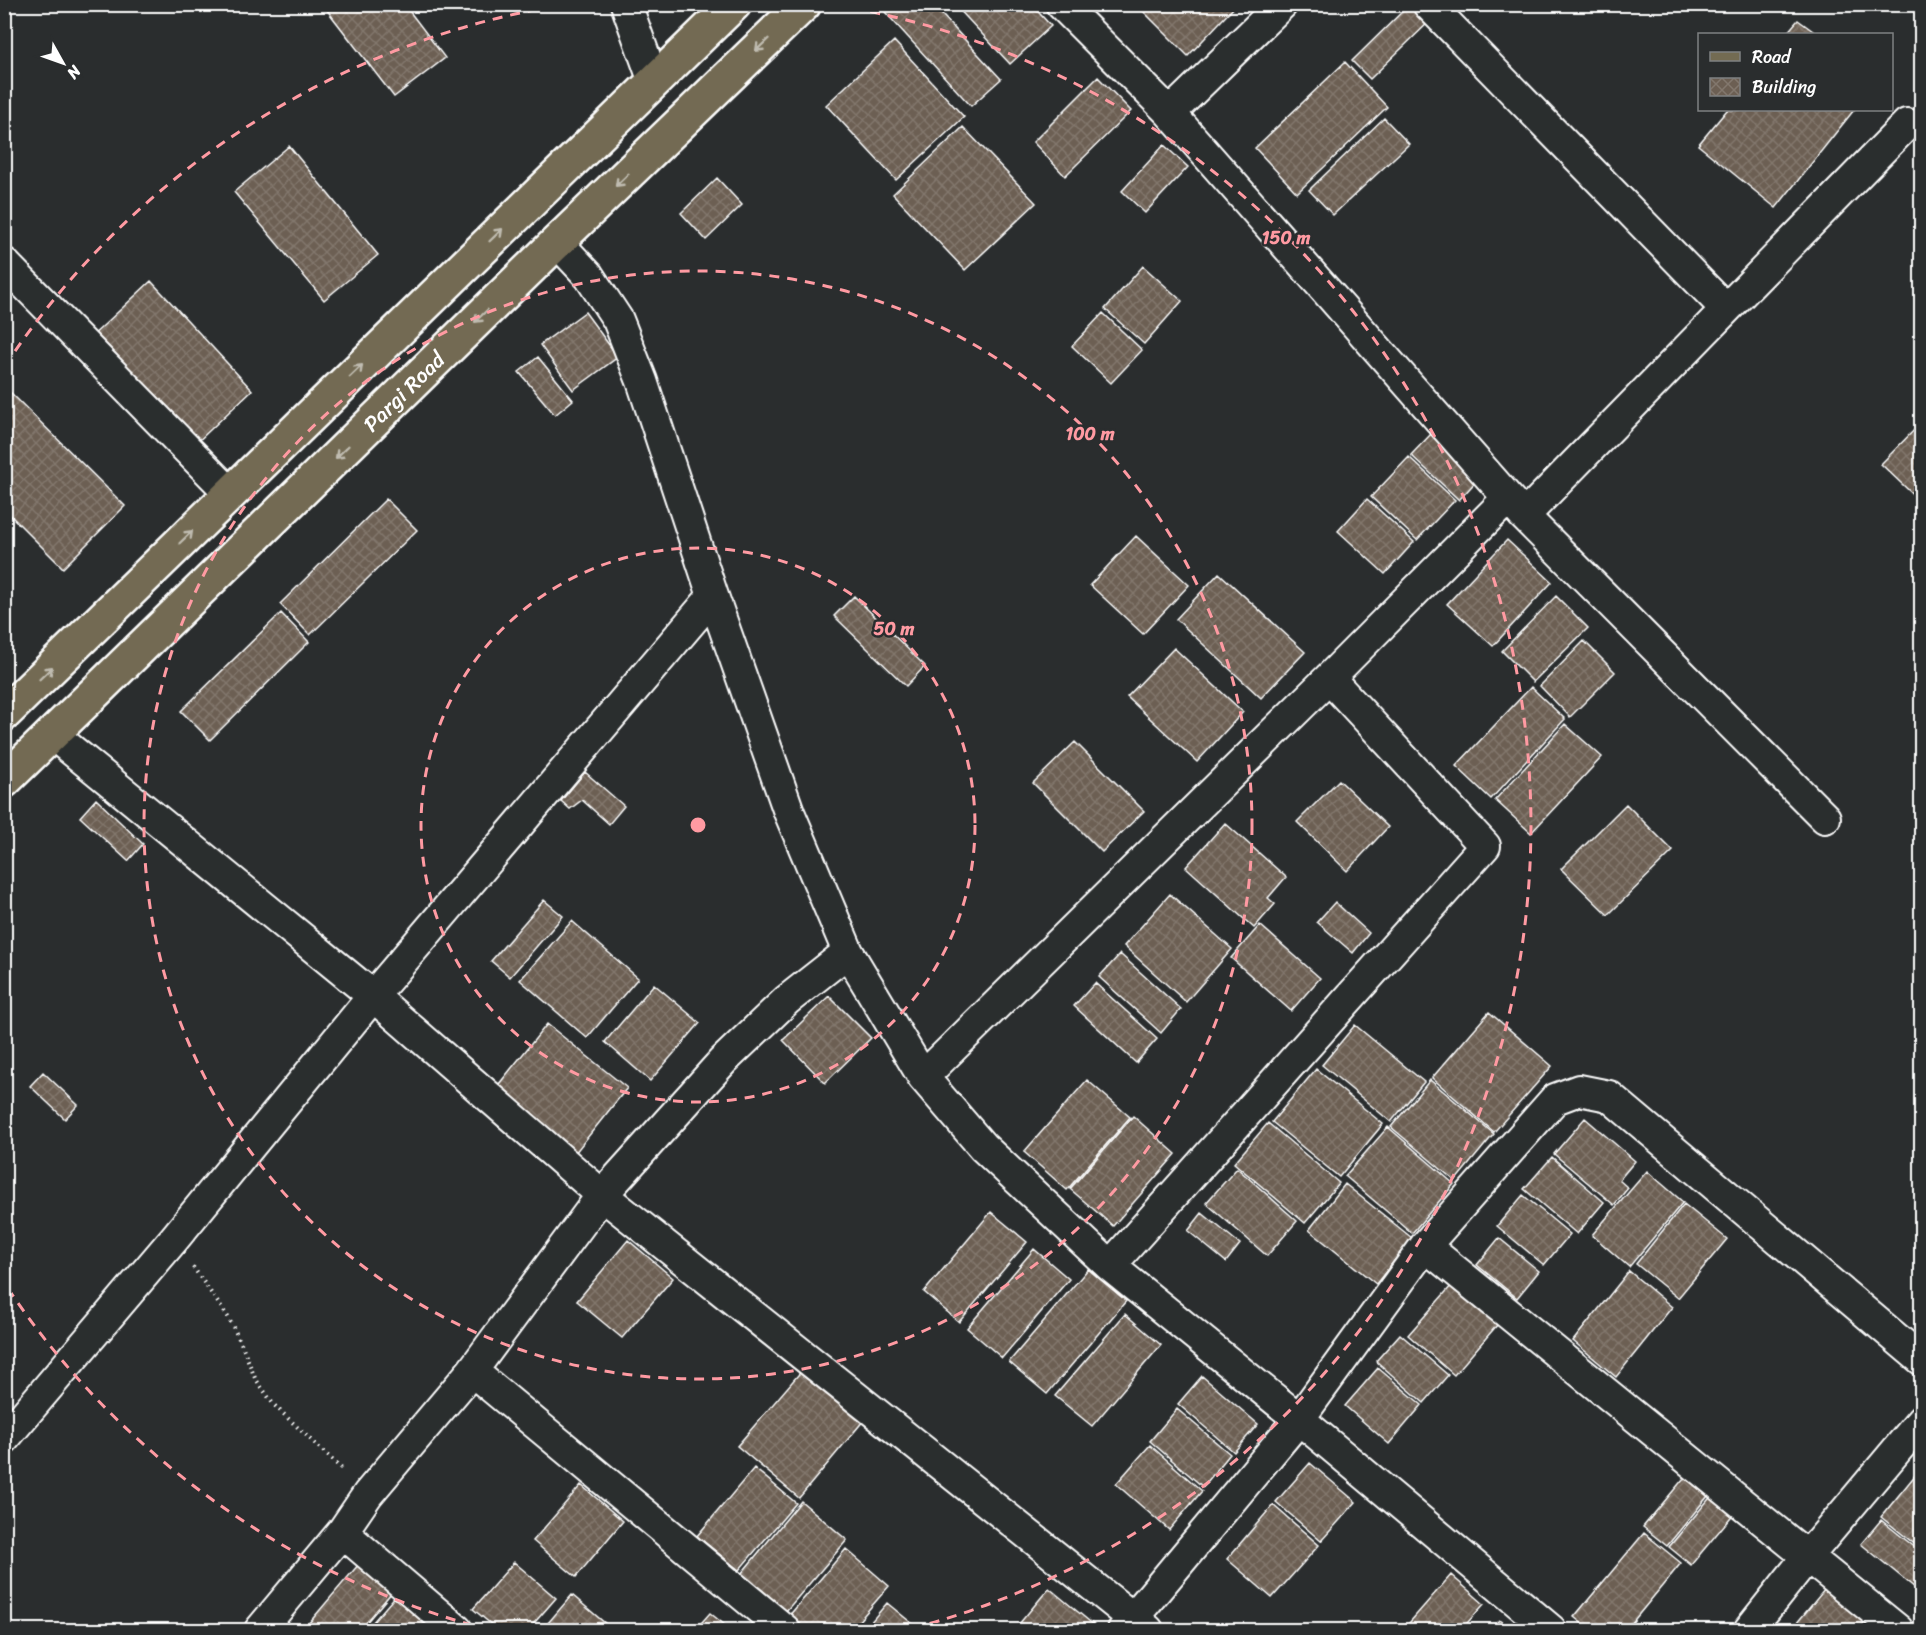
<svg xmlns="http://www.w3.org/2000/svg" width="1926" height="1635" viewBox="0 0 1926 1635" font-family="Sriracha,sans-serif">
<style>
.building{fill:url(#building-cross-hatch);stroke:#fff;stroke-width:1.5}
.lines{fill:none;stroke-linecap:round;stroke-linejoin:round}
.minor-casing{stroke:#fff;stroke-width:34}
.primary-casing{stroke:#fff;stroke-width:38}
.path{stroke:#fff;stroke-width:4;stroke-dasharray:1.5 4.5;stroke-linecap:butt}
.minor{stroke:#2a2d2e;stroke-width:30}
.primary{stroke:#736b52;stroke-width:33}
.oneway{stroke:#c0bcb1}
.ring{fill:none;stroke:#ff9aa2;stroke-width:3;stroke-dasharray:10 8}
.labels{text-anchor:middle;stroke-width:5;stroke-linejoin:round;paint-order:stroke}
.street-label{font-size:22px;fill:#fff;stroke:#2a2d2e}
.centre{fill:#ff9aa2;stroke:#2a2d2e;stroke-width:3}
.ring-label{font-size:18px;text-anchor:middle;font-weight:bold;fill:#ff9aa2;stroke:#2a2d2e;stroke-width:5;stroke-linejoin:round;paint-order:stroke}
</style>
<defs>
<pattern id="building-cross-hatch" width="8" height="8" patternUnits="userSpaceOnUse" patternTransform="scale(1.5)"><rect width="8" height="8" fill="#6c5f53"/><path d="M0 0l8 8M0 8l8-8" fill="none" stroke="#82776d"/></pattern>
</defs>
<rect width="100%" height="100%" fill="#2a2d2e"/>
<filter id="ink" filterUnits="userSpaceOnUse"><feTurbulence type="fractalNoise" baseFrequency=".0167" numOctaves="2"/><feDisplacementMap in="SourceGraphic" scale="12" xChannelSelector="R" yChannelSelector="G"/><feConvolveMatrix kernelMatrix="1 2 1 2 8 2 1 2 1" color-interpolation-filters="sRGB"/></filter>
<g filter="url(#ink)">
<path class="building" d="M334 4H404L445 58 394 97 327 10Z
M892 4H932L1001 79 971 106 885 12Z
M954 4H1031L1051 26 1010 64Z
M1136 4H1237L1188 56Z
M1410 4H1419L1433 18 1370 79 1352 61Z
M1798 20 1817 34H1786Z
M894 41 964 117 896 180 826 105Z
M1345 62 1387 107 1297 193 1255 148Z
M1098 77 1131 111 1065 176 1033 142Z
M1727 110H1854L1776 208 1698 145Z
M1384 118 1409 144 1333 215 1309 190Z
M963 127 1036 203 965 270 893 194Z
M1164 145 1188 167 1145 213 1122 191Z
M289 146 378 255 324 300 234 192Z
M717 178 742 205 706 240 681 213Z
M1143 266 1182 301 1144 344 1105 309Z
M151 281 252 390 189 450 88 340Z
M585 312 618 357 573 390 540 345Z
M1103 313 1142 350 1111 383 1072 346Z
M538 357 573 400 555 415 519 372Z
M10 392 125 506 63 568 4 509V398Z
M1922 422V503L1881 464Z
M1432 433 1480 477 1459 500 1411 455Z
M1409 457 1455 500 1417 540 1371 497Z
M386 499 417 530 310 635 280 604Z
M1367 499 1414 542 1385 574 1338 531Z
M1136 536 1189 585 1143 634 1090 585Z
M1507 540 1552 582 1493 646 1447 604Z
M1219 573 1305 652 1261 698 1176 619Z
M854 596 925 666 906 686 834 616Z
M1556 596 1588 628 1533 682 1502 651Z
M281 613 309 642 210 740 181 711Z
M1584 641 1615 672 1570 717 1540 686Z
M1174 648 1243 712 1197 762 1127 697Z
M1531 687 1565 719 1491 799 1456 766Z
M1565 724 1602 757 1531 833 1495 800Z
M1075 742 1144 811 1102 852 1033 783Z
M585 772 624 806 609 824 582 800 570 809 561 801Z
M1339 780 1388 827 1347 871 1297 822Z
M96 799 143 844 128 861 80 817Z
M1626 804 1673 851 1608 915 1561 869Z
M1225 823 1286 877 1268 898 1275 904 1254 928 1186 867Z
M1170 894 1232 949 1186 1002 1124 946Z
M544 900 563 916 510 977 491 961Z
M1335 902 1369 933 1353 953 1317 922Z
M572 921 638 978 587 1038 520 980Z
M1260 925 1320 978 1291 1011 1231 958Z
M1120 954 1181 1009 1161 1033 1099 977Z
M1095 983 1157 1039 1136 1063 1074 1006Z
M654 984 700 1023 650 1081 605 1042Z
M829 996 871 1038 825 1083 783 1040Z
M1489 1012 1552 1066 1494 1132 1432 1078Z
M547 1024 627 1088 575 1153 495 1089Z
M1355 1025 1424 1082 1391 1122 1322 1065Z
M1316 1069 1383 1124 1339 1177 1272 1122Z
M43 1072 78 1105 65 1119 30 1086Z
M1087 1080 1130 1117 1067 1190 1024 1152Z
M1430 1080 1494 1134 1455 1181 1391 1127Z
M1133 1116 1176 1154 1113 1226 1070 1189Z
M1585 1118 1635 1161 1619 1180 1628 1188 1614 1205 1554 1154Z
M1268 1123 1339 1183 1305 1223 1234 1163Z
M1388 1127 1454 1184 1412 1233 1345 1176Z
M1552 1157 1604 1202 1577 1234 1524 1189Z
M1237 1168 1297 1221 1267 1256 1206 1203Z
M1647 1171 1683 1202 1629 1267 1592 1235Z
M1345 1184 1412 1238 1376 1284 1309 1230Z
M1523 1195 1570 1234 1544 1265 1497 1226Z
M1684 1204 1727 1239 1678 1298 1636 1264Z
M991 1212 1027 1242 959 1322 924 1292Z
M1202 1213 1240 1244 1226 1262 1188 1231Z
M1499 1238 1539 1271 1517 1298 1477 1265Z
M628 1240 673 1278 622 1338 577 1301Z
M1034 1249 1069 1279 1002 1358 967 1328Z
M1088 1269 1126 1301 1047 1394 1009 1362Z
M1629 1271 1672 1307 1616 1377 1573 1341Z
M1452 1285 1498 1324 1454 1375 1408 1335Z
M1125 1314 1161 1345 1092 1426 1055 1396Z
M1400 1334 1448 1375 1424 1403 1376 1361Z
M804 1368 864 1420 799 1498 737 1446Z
M1378 1368 1422 1405 1389 1444 1345 1406Z
M1202 1376 1258 1424 1234 1452 1178 1404Z
M1177 1409 1230 1454 1203 1487 1150 1441Z
M1150 1445 1202 1491 1169 1530 1116 1484Z
M1310 1463 1356 1502 1321 1541 1276 1502Z
M1694 1466 1717 1485 1667 1546 1643 1527Z
M754 1468 796 1503 739 1570 697 1536Z
M1917 1473 1922 1476V1550L1881 1517Z
M581 1485 623 1521 576 1577 533 1541Z
M1718 1488 1740 1506 1691 1565 1669 1547Z
M801 1501 847 1540 786 1611 741 1574Z
M1273 1505 1319 1545 1272 1598 1227 1559Z
M1881 1520 1922 1553V1590L1920 1592 1861 1544Z
M1644 1533 1681 1563 1626 1630H1590L1574 1617Z
M846 1549 889 1586 851 1630H804L788 1617Z
M514 1562 556 1598 528 1630H498L473 1609Z
M359 1564 392 1592 360 1630H303Z
M1451 1575 1484 1604 1461 1630H1403Z
M1830 1583 1873 1619 1864 1630H1791Z
M1049 1588 1095 1626 1091 1630H1014Z
M398 1593 431 1621 423 1630H366Z
M572 1595 613 1630H542Z
M887 1603 920 1630H864Z
M710 1613 731 1630H695Z
M1499 1620 1512 1630H1490Z"/>
<g class="lines">
<defs>
<path id="minor" d="M626 4 654 82
M1061 4 1170 113
M1282 4 1170 113 1524 516 1825 818
M1428 4 1726 309
M557 242 589 276 618 320 642 381 713 596 789 812 848 952 923 1077 983 1147 1110 1266 1299 1419 1551 1630
M4 263 230 493
M1524 516 1907 124
M52 734 373 996 602 1195 1148 1630
M923 1077 1329 678 1508 498
M1425 1246 1898 1630
M1110 1266 1485 846 1329 678
M472 1371 785 1630
M4 1439 174 1239 373 996 713 596
M342 1532 457 1630
M260 1630 342 1532 368 1494 472 1371 602 1195 723 1061 787 1000 848 952
M1123 1630 1299 1419 1425 1246 1555 1099 1579 1090 1609 1096 1922 1360
M1749 1630 1807 1557 1922 1420"/>
<g id="primary">
<path d="M4 714 734 4"/>
<path id="s1" d="M4 781 557 242 804 4"/>
</g>
</defs>
<use href="#minor" class="minor-casing"/>
<use href="#primary" class="primary-casing"/>
<path class="path" d="M193 1267 228 1317 242 1345 255 1378 274 1405 344 1471"/>
<use href="#minor" class="minor"/>
<use href="#primary" class="primary"/>
</g>
<defs><path id="oneway-shaft" d="M-6 0H5M1.5-3L5.5 0L1.5 3" fill="none" stroke-width="1.6" stroke-linecap="round" stroke-linejoin="round" transform="scale(1.5)"/></defs>
<g class="oneway">
<use href="#oneway-shaft" transform="translate(762 45) rotate(136)"/>
<use href="#oneway-shaft" transform="translate(622 180) rotate(136)"/>
<use href="#oneway-shaft" transform="translate(496 235) rotate(-44)"/>
<use href="#oneway-shaft" transform="translate(481 316) rotate(136)"/>
<use href="#oneway-shaft" transform="translate(356 371) rotate(-44)"/>
<use href="#oneway-shaft" transform="translate(342 452) rotate(136)"/>
<use href="#oneway-shaft" transform="translate(186 537) rotate(-44)"/>
<use href="#oneway-shaft" transform="translate(46 673) rotate(-44)"/>
</g>
</g>
<g class="ring">
<circle cx="698" cy="825" r="277"/>
<circle cx="698" cy="825" r="554"/>
<path d="M490 1630A831 831 0 0 1 5 1284M5 366A831 831 0 0 1 561 5M835 5A831 831 0 0 1 906 1630"/>
</g>
<g class="labels">
<g class="street-label">
<text dy="8" stroke="none"><textPath href="#s1" startOffset="558">Pargi Road</textPath></text>
</g>
</g>
<circle cx="698" cy="825" r="9" class="centre"/>
<g class="ring-label">
<text x="1286" y="244">150 m</text>
<text x="1090" y="440">100 m</text>
<text x="894" y="635">50 m</text>
</g>
<rect width="1926" height="1635" fill="none" stroke="#2a2d2e" stroke-width="24"/>
<rect x="12" y="12" width="1902" height="1611" fill="none" stroke="#fff" stroke-width="2" filter="url(#ink)"/>
<rect x="1698" y="33" width="195" height="78" fill="#2a2d2e" stroke="#7f8182" stroke-width="1.5"/>
<rect x="1710" y="52" width="30" height="9" fill="#736b52" stroke="#7f8182" stroke-width="1.5"/>
<text x="1752" y="63" font-size="18" fill="#ffffff">Road</text>
<rect x="1710" y="78" width="30" height="18" fill="url(#building-cross-hatch)" stroke="#7f8182" stroke-width="1.5"/>
<text x="1752" y="93" font-size="18" fill="#ffffff">Building</text>
<g transform="translate(63 63) rotate(130)" stroke="#2a2d2e" stroke-width="4.5" paint-order="stroke">
<path d="M0-4.5L10 22L0 15L-10 22Z" fill="#ffffff"/>
<text y="-9" font-size="16" font-weight="bold" text-anchor="middle" fill="#ffffff">N</text>
</g>
</svg>
